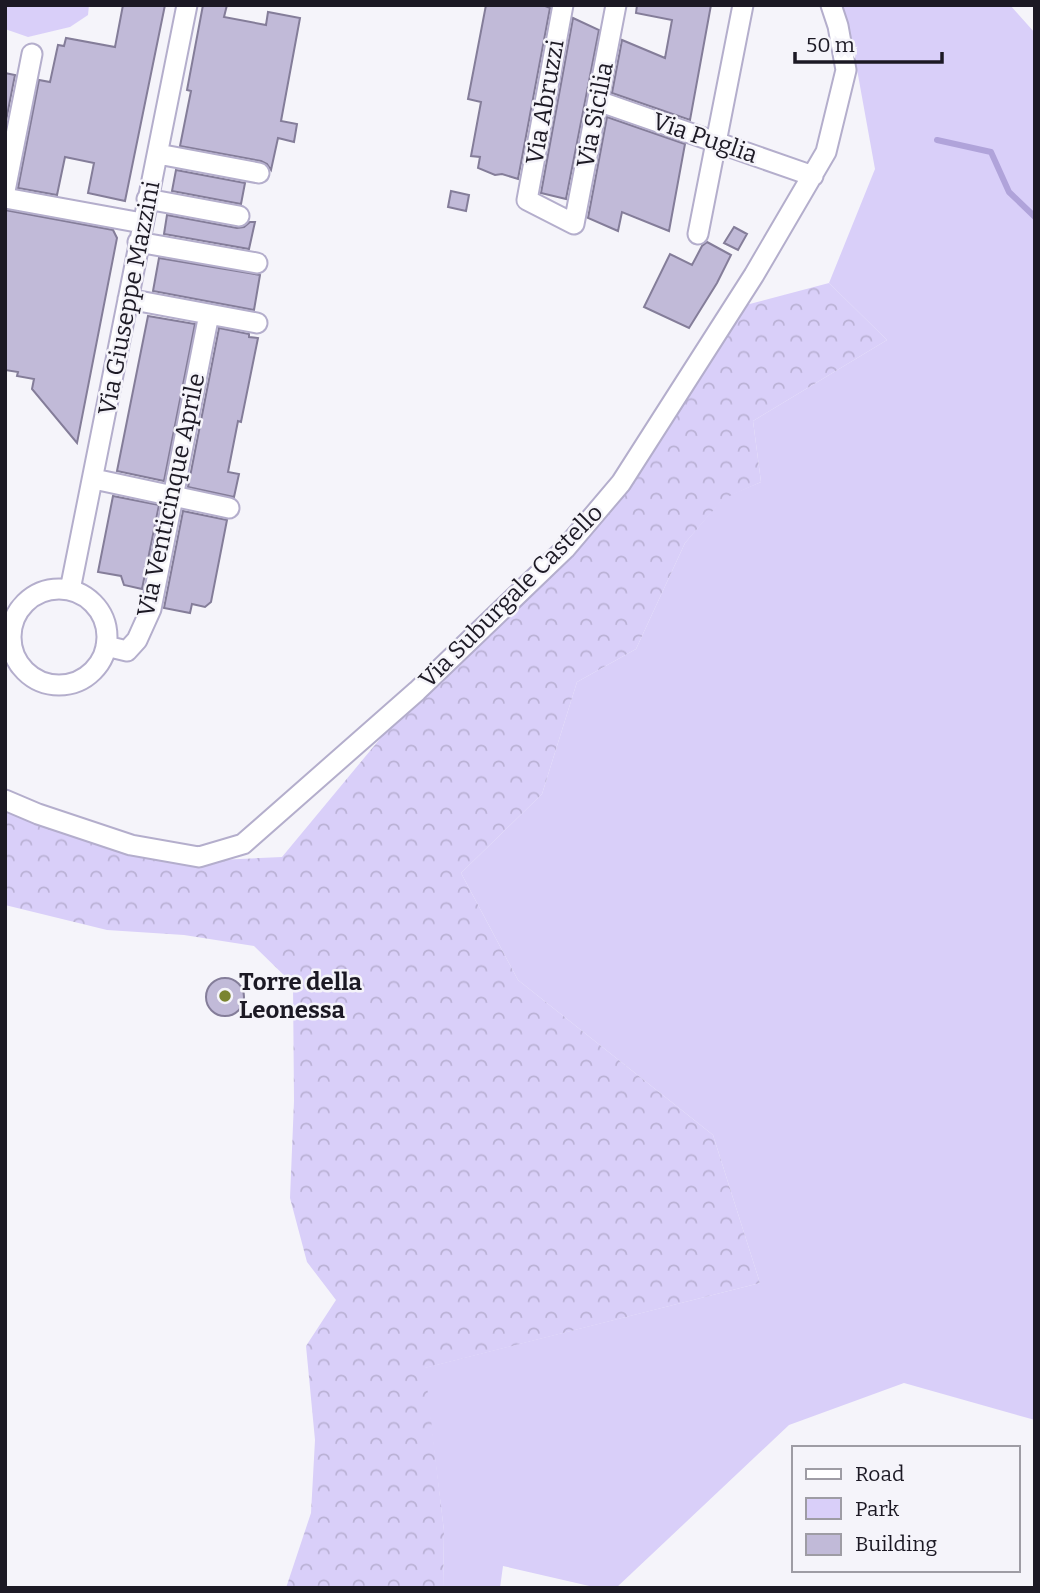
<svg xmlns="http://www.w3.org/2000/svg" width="1040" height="1593" viewBox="0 0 1040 1593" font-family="Bitter,serif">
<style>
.green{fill:#d9cff9}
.forest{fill:url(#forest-crowns)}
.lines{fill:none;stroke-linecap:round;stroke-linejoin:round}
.stream{stroke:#b0a3da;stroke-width:6}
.building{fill:#c1bad8;stroke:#847d99;stroke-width:2}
.minor-casing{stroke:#b4aecc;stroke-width:23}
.minor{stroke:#fff;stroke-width:19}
.poi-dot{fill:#7a8430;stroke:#f5f4fa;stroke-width:2.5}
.labels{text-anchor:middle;stroke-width:5;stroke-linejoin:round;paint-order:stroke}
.street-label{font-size:24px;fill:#1c1924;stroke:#f5f4fa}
.poi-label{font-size:24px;font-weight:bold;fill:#1c1924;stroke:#f5f4fa;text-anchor:start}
</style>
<defs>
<pattern id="forest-crowns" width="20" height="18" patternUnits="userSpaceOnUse" patternTransform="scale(1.75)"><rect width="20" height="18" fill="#d9cff9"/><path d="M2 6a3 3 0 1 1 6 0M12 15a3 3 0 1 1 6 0" fill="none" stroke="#bab1d5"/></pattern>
</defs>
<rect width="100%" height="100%" fill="#f5f4fa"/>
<path class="green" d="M5 5H89L88 15 70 27 28 37 5 29Z
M841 5H1010L1035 33V1420L904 1383 789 1425 616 1588H598L503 1566 500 1588H443L444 1531 424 1368 760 1283 713 1135 518 980 461 873 542 794 577 682 636 649 685 543 723 498 761 482 753 421 887 340 829 283 875 169 858 75Z"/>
<path class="forest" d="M829 283 887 340 753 421 761 482 723 499 685 543 636 649 577 682 542 794 461 873 518 980 713 1135 760 1283 425 1368 444 1531 443 1588H286L311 1513 315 1440 306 1346 336 1300 307 1262 290 1198 294 1101 293 984 254 946 184 935 107 930 5 905V802L198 861 282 857 384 734 487 636 617 504 723 311Z"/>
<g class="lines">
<path class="stream" d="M937 140 991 152 1009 192 1035 217"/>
</g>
<path class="building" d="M123 5H165L125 201 88 193 94 163 65 157 57 195 18 188 39 80 50 82 58 45 64 46 66 38 115 47Z
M203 5H227L224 17 266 25 268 12 300 18 281 121 297 124 294 142 278 138 271 170 267 164 261 161 180 146 191 91 187 90Z
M486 5H543L550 8 518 179 502 174 495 175 478 168 480 157 471 156 481 102 468 99Z
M637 5H711L690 120 612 93 622 40 665 58 672 20 636 13Z
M573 18 599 30 566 199 541 193Z
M5 73 15 75 5 126Z
M607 117 685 144 669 231 622 212 618 231 588 218Z
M176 170 245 183 241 204 172 191Z
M451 191 469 195 466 211 448 207Z
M5 210 113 230 117 238 77 443 32 389 34 379 17 376 18 372 5 370Z
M167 215 237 228 244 227 250 222H255L249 249 164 234Z
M734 227 747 234 738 250 724 243Z
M707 242 731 255 717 283 689 328 644 307 670 254 692 265 702 246Z
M159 258 260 275 254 310 153 291Z
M148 316 195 324 164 481 117 471Z
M219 328 249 334V337L258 338 241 422 238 421 228 472 239 474 234 497 188 487Z
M113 496 159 505 142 589 124 585 121 576 98 572Z
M183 511 227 520 211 602 205 607 192 604 190 613 164 608Z
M206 997a19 19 0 1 1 38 0a19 19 0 1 1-38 0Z"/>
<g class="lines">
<defs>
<path id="minor" d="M563 5 527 200 574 224 616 5
M598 101 813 176
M158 154 259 173
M5 191 32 54
M5 198 142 223
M147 199 239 216
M698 234 743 5
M138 242 257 263
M128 299 257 323
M94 479 229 508
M11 637a48 48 0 1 1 96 0a48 48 0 1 1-96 0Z
M70 590 187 5
M106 646 127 651 137 640 151 609 209 314
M5 800 38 814 131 845 199 857 243 844 417 691 565 549 621 483 754 275 826 152 846 70 838 26 831 5"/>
</defs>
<use href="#minor" class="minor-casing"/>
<use href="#minor" class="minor"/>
</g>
<circle class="poi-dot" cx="225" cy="996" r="7"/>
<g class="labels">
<g class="street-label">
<text transform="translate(545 102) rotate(-80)" y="8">Via Abruzzi</text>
<text transform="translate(595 115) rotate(-79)" y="8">Via Sicilia</text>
<text transform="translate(705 138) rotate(19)" y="8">Via Puglia</text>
<text transform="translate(129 298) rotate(-79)" y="8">Via Giuseppe Mazzini</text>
<text transform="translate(171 495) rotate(-78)" y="8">Via Venticinque Aprile</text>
<text transform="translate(511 596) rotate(-45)" y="8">Via Suburgale Castello</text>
</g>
<g class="poi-label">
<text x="239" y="990">Torre della<tspan x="239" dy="28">Leonessa</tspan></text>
</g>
</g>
<rect width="1040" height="1593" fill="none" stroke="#1c1924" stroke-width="14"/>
<rect x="792" y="1446" width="228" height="126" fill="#f5f4fa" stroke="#9e9ca4" stroke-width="2"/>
<rect x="806" y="1469" width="35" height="10" fill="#ffffff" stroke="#9e9ca4" stroke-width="2"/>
<text x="855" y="1481" font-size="21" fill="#1c1924">Road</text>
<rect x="806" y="1498" width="35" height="21" fill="#d9cff9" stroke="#9e9ca4" stroke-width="2"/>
<text x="855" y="1516" font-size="21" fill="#1c1924">Park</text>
<rect x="806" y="1534" width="35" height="21" fill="#c1bad8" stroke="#9e9ca4" stroke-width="2"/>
<text x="855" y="1551" font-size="21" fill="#1c1924">Building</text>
<path d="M795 52v10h147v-10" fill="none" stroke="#1c1924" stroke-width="3.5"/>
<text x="806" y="52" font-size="21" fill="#1c1924" stroke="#f5f4fa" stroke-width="5" paint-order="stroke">50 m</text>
</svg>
